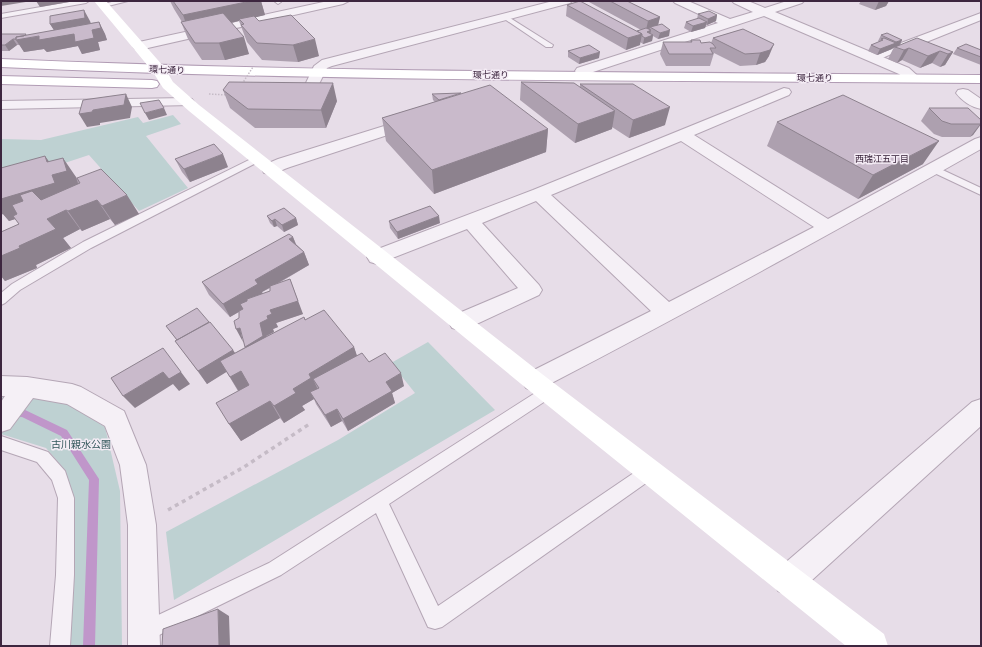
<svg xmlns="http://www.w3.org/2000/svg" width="982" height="647" viewBox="0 0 982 647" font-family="'Work Sans','Noto Sans JP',sans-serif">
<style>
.green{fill:#bed1d2}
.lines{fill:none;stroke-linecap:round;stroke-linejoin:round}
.stream{fill:#c096ca;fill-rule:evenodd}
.lane-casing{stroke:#b4a6b5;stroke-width:2}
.street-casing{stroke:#b4a6b5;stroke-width:2}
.primary-casing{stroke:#b19cb4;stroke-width:2}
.path-far1{stroke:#c5bbc6;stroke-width:1.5;stroke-dasharray:1.5 1.5;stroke-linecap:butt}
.path{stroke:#c5bbc6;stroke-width:3.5;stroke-dasharray:4 4;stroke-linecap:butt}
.lane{fill:#f5f0f6;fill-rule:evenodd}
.street{fill:#f5f0f6;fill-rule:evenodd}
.secondary{fill:#fff;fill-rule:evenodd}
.primary{fill:#fff;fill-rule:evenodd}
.path-bridge{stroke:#c5bbc6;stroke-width:1.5;stroke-dasharray:1.5 1.5;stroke-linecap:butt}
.wall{fill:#ada0af;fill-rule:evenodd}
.shaded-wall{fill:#8d828e}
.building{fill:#c9bacb;stroke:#8d828e}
.labels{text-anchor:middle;stroke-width:3;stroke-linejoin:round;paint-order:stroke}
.far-street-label{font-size:9px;fill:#3d263f;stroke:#f4ecf5}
.far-neighbourhood-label{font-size:9px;fill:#2e182f;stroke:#f4ecf5}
.park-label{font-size:10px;fill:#32575b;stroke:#f4ecf5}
</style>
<rect width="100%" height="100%" fill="#e7dde8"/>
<path class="green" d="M173 115 181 124 146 136 188 188 139 211 89 155 1 184V139L41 140 138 117 143 123Z
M428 342 495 410 174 600 166 532 338 440 415 393 391 363Z
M1 395 64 401 105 427 120 491 122 646H71L73 523 65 470 46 448 1 434Z"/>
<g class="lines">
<path class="stream" d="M23 409 67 430 99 479 95 646H83L89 480 61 436 22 417 1 418V410Z"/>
<defs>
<path id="lane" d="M75 1H89L86 3 1 18V14Z
M115 1H128L104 7 101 5Z
M274 1H281V2L278 4Z
M505 15 507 16 553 45 552 47H546L503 18 502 17Z
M902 44H908L909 46 878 60H872L871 58Z
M257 156 260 157 262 159 260 161 91 248 20 290 5 303 1 305V293L12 284 83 242Z
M932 165 981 188V195L928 170 927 168 928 166Z
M548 386 553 388 555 392 553 396 389 504 438 606 644 466 650 464 656 466 658 471 656 476 442 627 435 629 428 627 376 513 281 575 151 639 144 642 137 639 134 632 137 625 269 563 543 388Z
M1 436 48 452 65 471 74 498V575L70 646H50L56 575 58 498 52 480 37 462 1 450Z"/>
<path id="street" d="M328 1H349L343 4 139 50 135 49 133 46 135 43 139 42Z
M553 1H572L570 3 332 66 327 68 316 90 311 91 306 90 304 87 314 66 322 60Z
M673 1H688L730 19 753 12 734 3 732 1H748L765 8 787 1H804L802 3 775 12 909 68 920 78 918 81C909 83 906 79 899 74L764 16 590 73 591 75 589 78H579L575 71 577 68 718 23 675 3Z
M981 13V20L909 49H901L899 46 901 43Z
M784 88 789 89 791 92 789 95 694 135 828 219 975 139 981 137V149C836 231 690 311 542 388L534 391 526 388 522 381 526 374 651 311 536 201 482 223 539 285 542 290 539 295 468 328 460 330 452 328 449 322 452 316 518 288 467 229 377 264 370 262 367 257 370 252 533 190ZM681 141 814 227 669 302 551 195Z
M963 89 968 90 981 99V109C971 107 962 101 956 93L958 90Z
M187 98 192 99 194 102 192 105 1 109V101Z
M413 117 418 119 421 122 418 125 290 167C281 170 274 175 264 173L262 169 264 165 278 159Z
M1 376 27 377 72 384 81 387 124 411 146 465 156 525 160 646H128V525L120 465 105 426 67 404 33 398 10 429 1 432V402L5 396H1Z
M981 399V426L800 591 789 595 778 591 774 580 778 569 972 402Z"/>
<path id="primary" d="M1 59C327 73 654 72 981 75V83C654 80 327 82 1 67Z
M1 76 152 80 157 81 159 84 157 87 152 88 1 84Z"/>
</defs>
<use href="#lane" class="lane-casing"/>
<use href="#street" class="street-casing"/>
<use href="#primary" class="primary-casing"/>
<path class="path-far1" d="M209 94 228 95"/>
<path class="path" d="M168 510 244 467 311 423"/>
<use href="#lane" class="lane"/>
<use href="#street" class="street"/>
<path class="secondary" d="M94 1H106L164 67 173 82 199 105 542 374 884 634 888 646H846L526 388 189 111 163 88 153 72Z"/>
<use href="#primary" class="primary"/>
<path class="path-bridge" d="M242 84 253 67"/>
</g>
<path class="wall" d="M170 1H261L265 15 255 17 259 21 319 56 298 62 262 60 247 42 239 21 232 23 249 54 225 60H202L188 39 181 22H182L174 9Z
M589 1H627L660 17 658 25 669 36 658 39 653 36 652 41 643 44 640 42V45L626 50 566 16 567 5 637 31 641 30 589 2Z
M861 1H889L886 6 875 10 859 4Z
M698 14 717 15 716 21 707 25H706L705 28 691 32 684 28 686 22 697 19Z
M90 21 91 23 99 22 105 34 107 40 98 42 100 50 82 54 78 46 47 52 44 49 24 52 20 45H17L9 51H1V35L27 36 54 30 50 24Z
M743 29 769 56 765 62 756 65 740 66 714 53 710 66H666L660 54 663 42H690L691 40 701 43H711L713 38Z
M881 35 902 40 900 45 953 52 945 65 940 67 932 63 920 68 902 60 897 63 888 59 894 47 892 49 877 55 868 51 871 45 879 42 878 41Z
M957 48 981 50V65L953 54Z
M568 51 599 58 579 64 568 57Z
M521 82 580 87V84L665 125 629 138 612 127V129L575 143 520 100Z
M223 90 337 101 326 128H255L230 108Z
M432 94 548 129 546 152 434 194 386 141 382 118 435 102 433 100Z
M929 108 981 120V124L973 135 970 137H942L934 134 921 121Z
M777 122 923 164 858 199 767 146Z
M45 156 49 162 76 177 77 178 139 214 115 225 110 219 82 231 80 229 63 238 71 248 36 265 37 268 5 281 1 276V232L19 224 15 219 9 221 3 214Z
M175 159 228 167 190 182 182 172Z
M267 216 296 218 298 225 284 232 277 226 274 227 270 223Z
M389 221 440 223 398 239 390 228Z
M293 237 296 244 304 252 309 265 279 283 303 314 276 323 278 327 273 329 274 332 266 336 305 320 354 347 357 356 369 362 404 386 392 393 395 403 348 431 342 421 331 427 316 404 314 399 302 406 305 410 284 423 280 418 241 441 229 424 238 391 226 371 207 384 185 354 175 341 177 340 166 326 233 350 235 353 245 347 244 342 239 312 230 317 209 295 202 282ZM270 288V291L263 294 262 292Z"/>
<path class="shaded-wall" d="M1 1H32L1 6Z
M36 1H75L40 7Z
M251 1H261L265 15 240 21 239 19V21L189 32 183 15Z
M879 1H889L886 6 875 10Z
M84 10 90 21 91 29 57 35 50 24Z
M717 15 716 21 707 25 708 19Z
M660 17 657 29 650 27 649 31 651 30 650 36 653 35 652 41 643 44 648 21Z
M99 22 105 34 107 40 98 42 100 50 82 54 78 46 47 52 44 49 24 52 16 40 26 34 28 38 92 30Z
M707 22 705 28 691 32 693 26Z
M670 30 669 36 658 39 660 33Z
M642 34 640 45 626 50 628 38Z
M244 37 249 54 225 60 219 43Z
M13 39 17 45 9 51 5 45Z
M315 39 319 56 298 62 293 45Z
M902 40 899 46 893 48 892 49 877 55 880 49 895 43 896 42Z
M774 44 769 56 765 62 756 65 760 53Z
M909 48 902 60 897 63 904 50Z
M940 51 932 63 920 68 928 56Z
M600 52 599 58 579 64 580 58Z
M953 52 945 65 940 67 948 54Z
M333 83 337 101 326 128 321 110Z
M126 94 132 107 130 118 100 123V125L87 127 79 114 93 110Z
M670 107 665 125 629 138 633 120Z
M164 108 167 115 149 120 145 113Z
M615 111 612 129 575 143 578 124Z
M981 123V124L973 135 970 137Z
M548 129 546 152 434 194 432 170Z
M939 141 923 164 858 199 873 175Z
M223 154 228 167 190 182 184 169Z
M45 156 58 174 63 158 76 177 80 190 69 202 9 221 3 214 1 215V199L47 162Z
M127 195 139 214 115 225 102 206Z
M97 200 110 219 82 231 68 211Z
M66 210 80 229 63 238 71 248 36 265 37 268 5 281 1 276V256L19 246 47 219Z
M439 216 440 223 398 239 397 232Z
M296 218 298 225 284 232 282 225Z
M275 219 277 226 274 227 272 221Z
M293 237 298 250 289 239Z
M304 252 309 265 262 292 264 297 230 317 223 304 255 280Z
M290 279 303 314 276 323 278 327 273 329 274 332 266 336 270 349 245 347 260 323 267 316 270 310Z
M240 328 243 342 236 329Z
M354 347 360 365 313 379 318 390 310 392 314 399 302 406 305 410 284 423 274 406 309 374Z
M233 350 241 363 207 384 198 371Z
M241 371 251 389 241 395 230 377Z
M163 372H181L190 384 179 391 173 384 135 408 123 396Z
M401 373 404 386 392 393 395 403 348 431 343 419 386 382Z
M270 401 280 418 241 441 229 424Z
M337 409 342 421 331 427 325 415Z
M218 609 229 616 230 646H219Z"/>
<path class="building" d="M173 1H251L183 15Z
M580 1 642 34 628 38 567 5Z
M610 1H627L660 17 648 21Z
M84 10 85 18 50 24V16Z
M709 11 717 15 708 19 698 14Z
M223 13 244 37 219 43H195L181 22Z
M291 15 315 39 293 45 257 43 241 25 244 24 239 19 254 16 259 21Z
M699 18 707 22 693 26 686 22Z
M99 22 101 28 92 30 94 38 75 42 74 34 39 40V36L16 40V37Z
M662 24 670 30 660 33 650 27Z
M646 28 651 30 647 32 653 35 645 38 642 36V34L637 31Z
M743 29 774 44 770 50 760 53 745 54 713 38Z
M887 33 902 40 896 42 881 35Z
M2 34H26L24 36 16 37V39H13L5 45H1V35Z
M884 38 896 43 880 49 871 45 883 40 881 39Z
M917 38 953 52 948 54 940 51 928 56 909 48 904 50 895 47Z
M691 40H700L701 43 710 42 713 44 716 48H710L713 54H669L663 42H692Z
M966 44 981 50V57L957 48Z
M589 45 600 52 580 58 568 51Z
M229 82 333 83 321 110 248 109 223 90Z
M521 82 574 83 615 111 578 124Z
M580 84H633L670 107 633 120Z
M490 85 548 129 432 170 382 118Z
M461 93 439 100 432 94Z
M126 94 124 105 93 110 92 112 79 114 83 100Z
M843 95 939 141 873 175 777 122Z
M159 100 164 108 145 113 140 103Z
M929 108H968L981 120V123L980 124H951L942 121Z
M214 144 223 154 184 169 175 159Z
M45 156 47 162 63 158 67 171 52 175 55 183 1 199V168Z
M101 169 127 195 102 206 97 200 68 211 66 210 47 219 56 229 19 246 20 248 1 256V232L19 224 13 216 17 214 12 205 23 201 20 195 32 191 41 200 80 183 77 178Z
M430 206 439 216 397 232 389 221Z
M284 208 296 218 282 225 275 219 272 221 267 216Z
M289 234 293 237 289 239 304 252 255 280 258 284 223 304 202 282Z
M290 279 298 301 270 310 272 314 267 316 268 319 260 323 263 336 245 347 240 328 236 329 234 321 239 318V311L243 309 240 304 247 301V299L270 291V286Z
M197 308 209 322 177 340 166 326Z
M324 310 354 347 309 374 311 378 293 389 296 393 274 406 270 401 229 424 216 403 249 385 241 371 230 377 220 361 304 317 305 320Z
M210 322 233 350 198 371 175 341Z
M163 348 181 372 169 379 163 372 123 396 111 378Z
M362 353 369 362 385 353 401 373 386 382 392 391 343 419 337 409 325 415 310 392 319 388 313 379Z
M218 609 219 646H162L163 629Z"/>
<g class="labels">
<g class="far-street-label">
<text transform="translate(167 70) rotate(2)" y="3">環七通り</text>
<text x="491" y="78">環七通り</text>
<text x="815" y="81">環七通り</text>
</g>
<g class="far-neighbourhood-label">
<text x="882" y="162">西瑞江五丁目</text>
</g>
<g class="park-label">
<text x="81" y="448">古川親水公園</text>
</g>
</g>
<rect width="982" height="647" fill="none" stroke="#3d263f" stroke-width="4"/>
</svg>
